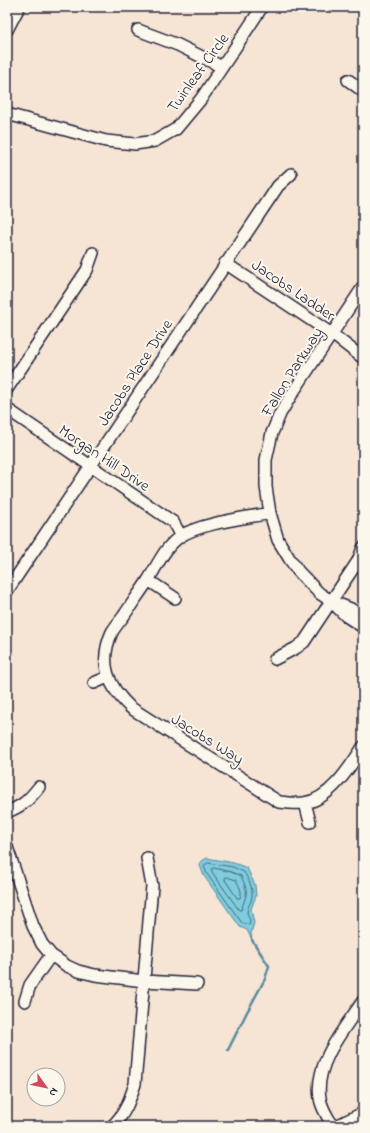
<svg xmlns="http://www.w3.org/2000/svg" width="370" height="1133" viewBox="0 0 370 1133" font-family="'Indie Flower',sans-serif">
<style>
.water{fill:#7fccde;stroke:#5a889d}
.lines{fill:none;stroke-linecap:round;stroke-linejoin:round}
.shore{stroke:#47667c;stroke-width:1}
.stream{stroke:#5a889d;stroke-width:2.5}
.minor-casing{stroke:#22223b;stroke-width:14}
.minor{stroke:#fbf7ec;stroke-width:11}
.labels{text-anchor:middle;stroke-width:4;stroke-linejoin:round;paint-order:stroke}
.street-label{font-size:16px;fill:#22223b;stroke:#fbf7ec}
</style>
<rect width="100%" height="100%" fill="#f6e5d4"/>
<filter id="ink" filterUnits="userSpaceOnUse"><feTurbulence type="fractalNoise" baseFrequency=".025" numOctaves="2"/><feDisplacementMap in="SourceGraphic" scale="8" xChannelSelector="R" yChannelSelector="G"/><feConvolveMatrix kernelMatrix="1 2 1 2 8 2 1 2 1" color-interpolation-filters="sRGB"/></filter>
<g filter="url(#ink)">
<path class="water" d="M207 858 234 863 247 868 255 885 256 896 251 909 254 923 251 933 252 940 247 930 240 927 204 876 199 863Z"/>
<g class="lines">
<path class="shore" d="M208 863 233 867 244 872C248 879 253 887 252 896 251 906 243 909 250 920L249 925 242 923 207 874 204 866Z
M214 868 231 872 241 876C249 893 247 893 241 910H239L212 872V869Z
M227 877 236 880C239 886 243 892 240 898H237L225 880V878Z"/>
<path class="stream" d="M228 1050 247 1012 265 979 269 966 252 940"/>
<defs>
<path id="minor" d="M7 30 19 7
M138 30 178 45 222 67
M348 80 363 91
M7 114 106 141 135 144 155 141 176 129 201 99 262 7
M225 263 332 334 363 358
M363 287 292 394 280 414 272 433 266 460V487L270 513 278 540 289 558 298 571 319 593 331 601 346 616 363 627
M7 389 87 270 93 253
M7 409 173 522 181 536
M270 513C246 518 201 523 181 536 165 546 157 566 147 582 139 594 131 605 123 617 119 622 115 627 112 632 98 663 108 687 131 708L279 802C287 803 296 804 304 803 330 800 350 767 363 747
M148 580 175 598
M7 591 278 186 291 174
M336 603 351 609 363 617
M275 659 296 648 304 642 358 561 363 548
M94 683 108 677
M305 803 310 822
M7 812C22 806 28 801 39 787
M7 847 33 926 42 944 51 955 67 966 78 971 95 975 144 981 197 984
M25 1001 30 985 51 955
M112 1126C125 1115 130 1099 135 1084L152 886 147 858
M333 1126C328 1118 321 1107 320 1098 314 1063 345 1028 363 1001
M336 1126 363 1113"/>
</defs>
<use href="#minor" class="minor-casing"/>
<use href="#minor" class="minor"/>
</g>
</g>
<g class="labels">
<g class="street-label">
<text transform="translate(197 72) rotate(-54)" y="6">Twinleaf Circle</text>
<text transform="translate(294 289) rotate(34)" y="6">Jacobs Ladder</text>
<text transform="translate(291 371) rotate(-58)" y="6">Fallon Parkway</text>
<text transform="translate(134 372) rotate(-57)" y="6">Jacobs Place Drive</text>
<text transform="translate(105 457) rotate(34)" y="6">Morgan Hill Drive</text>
<text transform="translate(208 738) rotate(32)" y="6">Jacobs Way</text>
</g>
</g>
<rect width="370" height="1133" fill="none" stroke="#fbf7ec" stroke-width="24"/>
<rect x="12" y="12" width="346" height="1109" fill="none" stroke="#22223b" stroke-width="1.5" filter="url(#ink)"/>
<g transform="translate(46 1087) rotate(123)"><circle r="19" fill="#fbf7ec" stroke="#a4a2a5"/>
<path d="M0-3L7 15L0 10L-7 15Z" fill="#d1495b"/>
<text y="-6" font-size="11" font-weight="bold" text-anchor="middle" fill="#22223b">N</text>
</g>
</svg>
